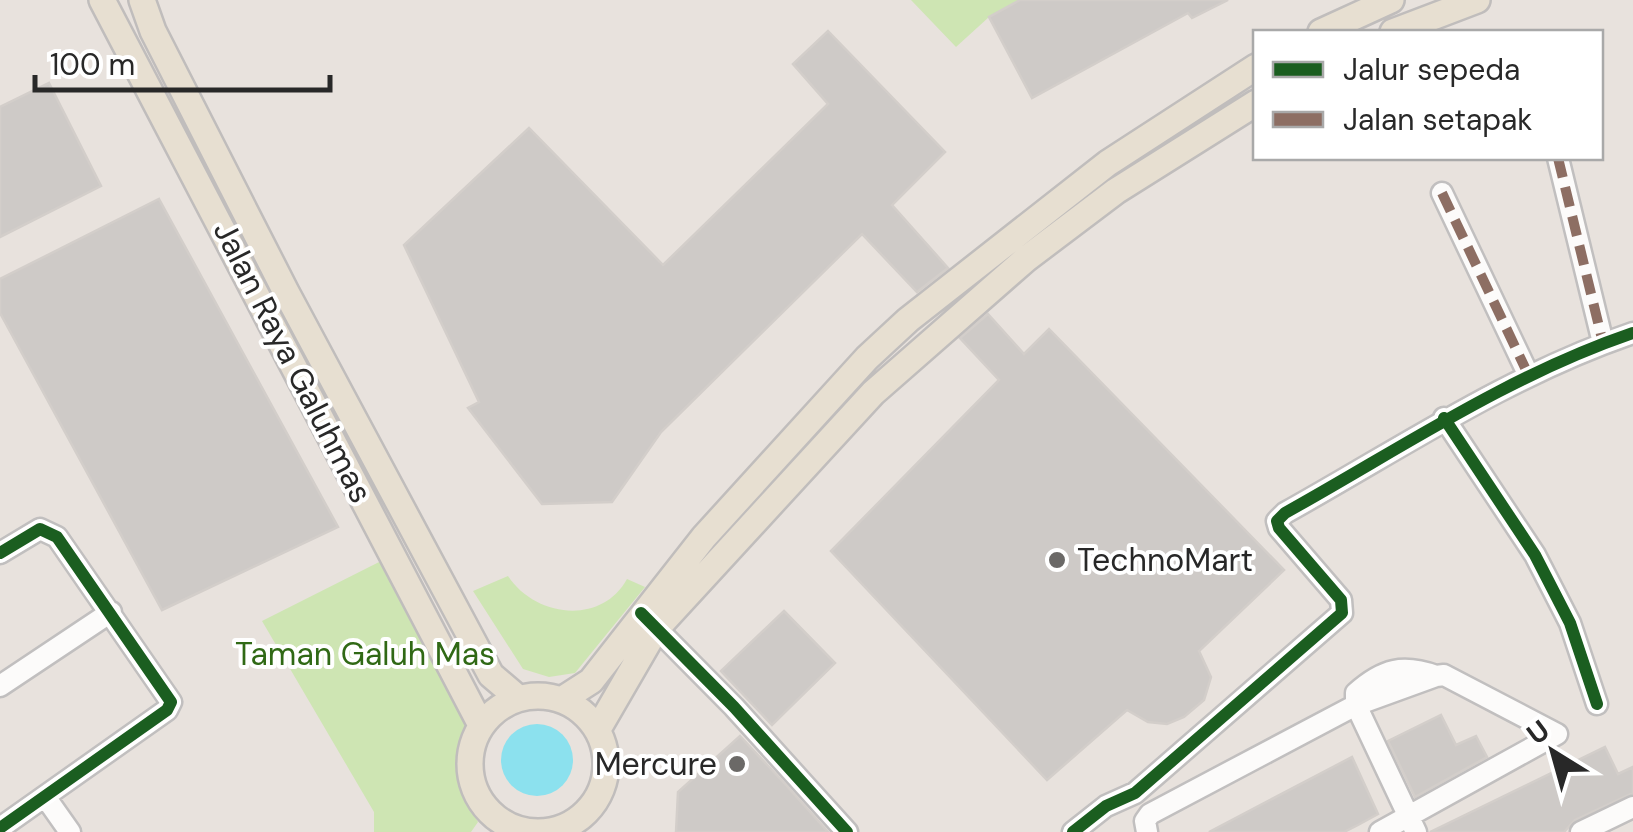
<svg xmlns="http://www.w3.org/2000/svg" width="1633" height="832" viewBox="0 0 1633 832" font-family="'DM Sans',sans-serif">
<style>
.green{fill:#cee5b3}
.water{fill:#8ce1ee}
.building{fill:#cecac7;stroke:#d3ceca;stroke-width:2.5}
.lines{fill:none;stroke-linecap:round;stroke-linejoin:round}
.minor-casing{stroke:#c1bfbf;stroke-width:25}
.major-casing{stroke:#c0bdbc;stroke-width:30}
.minor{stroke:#fcfbfa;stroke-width:20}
.major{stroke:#e7dfd1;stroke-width:25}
.quiet{stroke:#8d6e63;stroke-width:10;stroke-dasharray:20 10;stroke-linecap:butt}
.cycleway-casing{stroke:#fff;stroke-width:19}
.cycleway{stroke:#1b5e20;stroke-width:12}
.poi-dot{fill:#6b6967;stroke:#fff;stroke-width:4}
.labels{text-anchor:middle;stroke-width:8;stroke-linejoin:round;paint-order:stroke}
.street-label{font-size:32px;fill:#282828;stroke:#fff}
.poi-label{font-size:32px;fill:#282828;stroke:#fff;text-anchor:start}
.park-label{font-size:32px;fill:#306915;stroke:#fff}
</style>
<rect width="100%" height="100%" fill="#e8e2dd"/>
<path class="green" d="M911 0H1020L989 17 956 47Z
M393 555 474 711C454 748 456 786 478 822L471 832H374V812L262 621Z
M508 576C535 617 601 626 627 579L645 587 575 673 549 677 523 669 473 591Z"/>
<path class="water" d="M501 760a36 36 0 1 1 72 0a36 36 0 1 1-72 0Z"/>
<path class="building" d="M1020 0H1228L1192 18 1188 13 1032 98 989 17Z
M828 31 945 152 892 205 948 268 917 292 862 234 661 432 612 502 542 504 468 408 479 402 404 245 529 128 663 265 828 104 793 64Z
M49 83 101 186 0 237V107Z
M159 199 338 527 162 610 0 313V279Z
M988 314 1024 354 1049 329 1284 570 1199 651 1211 677 1204 700 1184 717 1167 724 1148 722 1127 710 1047 780 831 551 999 380 960 338Z
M784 611 835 663 772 725 721 671Z
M1441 715 1456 745 1476 736 1487 757 1415 797 1388 741Z
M740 736 786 785 828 832H676L678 792Z
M1605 747 1618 774 1633 767V793L1575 820 1564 832H1430Z
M1352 757 1378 814 1358 825 1344 832H1209Z"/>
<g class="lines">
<defs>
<path id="minor" d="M1558 158 1603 343
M1442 193 1528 374
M1444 418 1535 555 1570 623 1597 704
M0 553 40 529 57 537 171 702 167 710 0 828
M646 618 734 707 847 832
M0 686 111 612
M46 798 70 832
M1073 832 1106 806 1135 793 1342 613 1341 600 1279 528 1277 521 1285 513C1400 449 1507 376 1633 333
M1147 832 1145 821 1150 814 1356 705 1436 676 1444 675 1557 734 1380 832
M1416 832 1356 705V693C1383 669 1403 664 1436 676
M1581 832 1633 807"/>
<path id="major" d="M102 0 481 725
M142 0 153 31 286 292 491 675 518 698
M1321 32 1391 0
M1393 32 1477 0
M470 764a68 68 0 1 1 136 0a68 68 0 1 1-136 0Z
M563 699 591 681 704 537 867 358 908 320 1108 163 1256 67
M598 729 656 629 873 393 1026 259 1116 191 1256 103"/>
</defs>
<use href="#minor" class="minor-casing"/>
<use href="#major" class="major-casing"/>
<use href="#minor" class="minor"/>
<use href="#major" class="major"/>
<path class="quiet" d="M1558 158 1603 343
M1442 193 1528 374"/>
<defs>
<path id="cycleway" d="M1444 418 1535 555 1570 623 1597 704
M0 553 40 529 57 537 171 702 167 710 0 828
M641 613 734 707 847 832
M1073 832 1106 806 1135 793 1342 613 1341 600 1279 528 1277 521 1285 513C1400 449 1507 376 1633 333"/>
</defs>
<use href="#cycleway" class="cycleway-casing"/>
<use href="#cycleway" class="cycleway"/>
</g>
<g class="poi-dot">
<circle cx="1057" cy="560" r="10"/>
<circle cx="737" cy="764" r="10"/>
</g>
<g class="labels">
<g class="street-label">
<text transform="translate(293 362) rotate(63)" y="11">Jalan Raya Galuhmas</text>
</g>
<g class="poi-label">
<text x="1077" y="571">TechnoMart</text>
<text x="717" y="775" text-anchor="end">Mercure</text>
</g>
<g class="park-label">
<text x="365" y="665">Taman Galuh Mas</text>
</g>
</g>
<rect x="1253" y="30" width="350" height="130" fill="#ffffff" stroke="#a9a9a9" stroke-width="2.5"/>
<rect x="1273" y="62" width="50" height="15" fill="#1b5e20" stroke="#a9a9a9" stroke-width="2.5"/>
<text x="1343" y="80" font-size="30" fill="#282828">Jalur sepeda</text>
<rect x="1273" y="112" width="50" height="15" fill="#8d6e63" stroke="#a9a9a9" stroke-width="2.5"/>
<text x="1343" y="130" font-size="30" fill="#282828">Jalan setapak</text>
<g transform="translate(1553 752) rotate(323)" stroke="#ffffff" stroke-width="8" paint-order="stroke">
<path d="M0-8L18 38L0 25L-18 38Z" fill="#282828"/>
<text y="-15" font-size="28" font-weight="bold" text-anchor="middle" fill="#282828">U</text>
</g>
<path d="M35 75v15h295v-15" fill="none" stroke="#282828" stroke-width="5"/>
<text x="50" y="75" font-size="30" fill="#282828" stroke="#ffffff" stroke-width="8" paint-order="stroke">100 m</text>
</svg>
